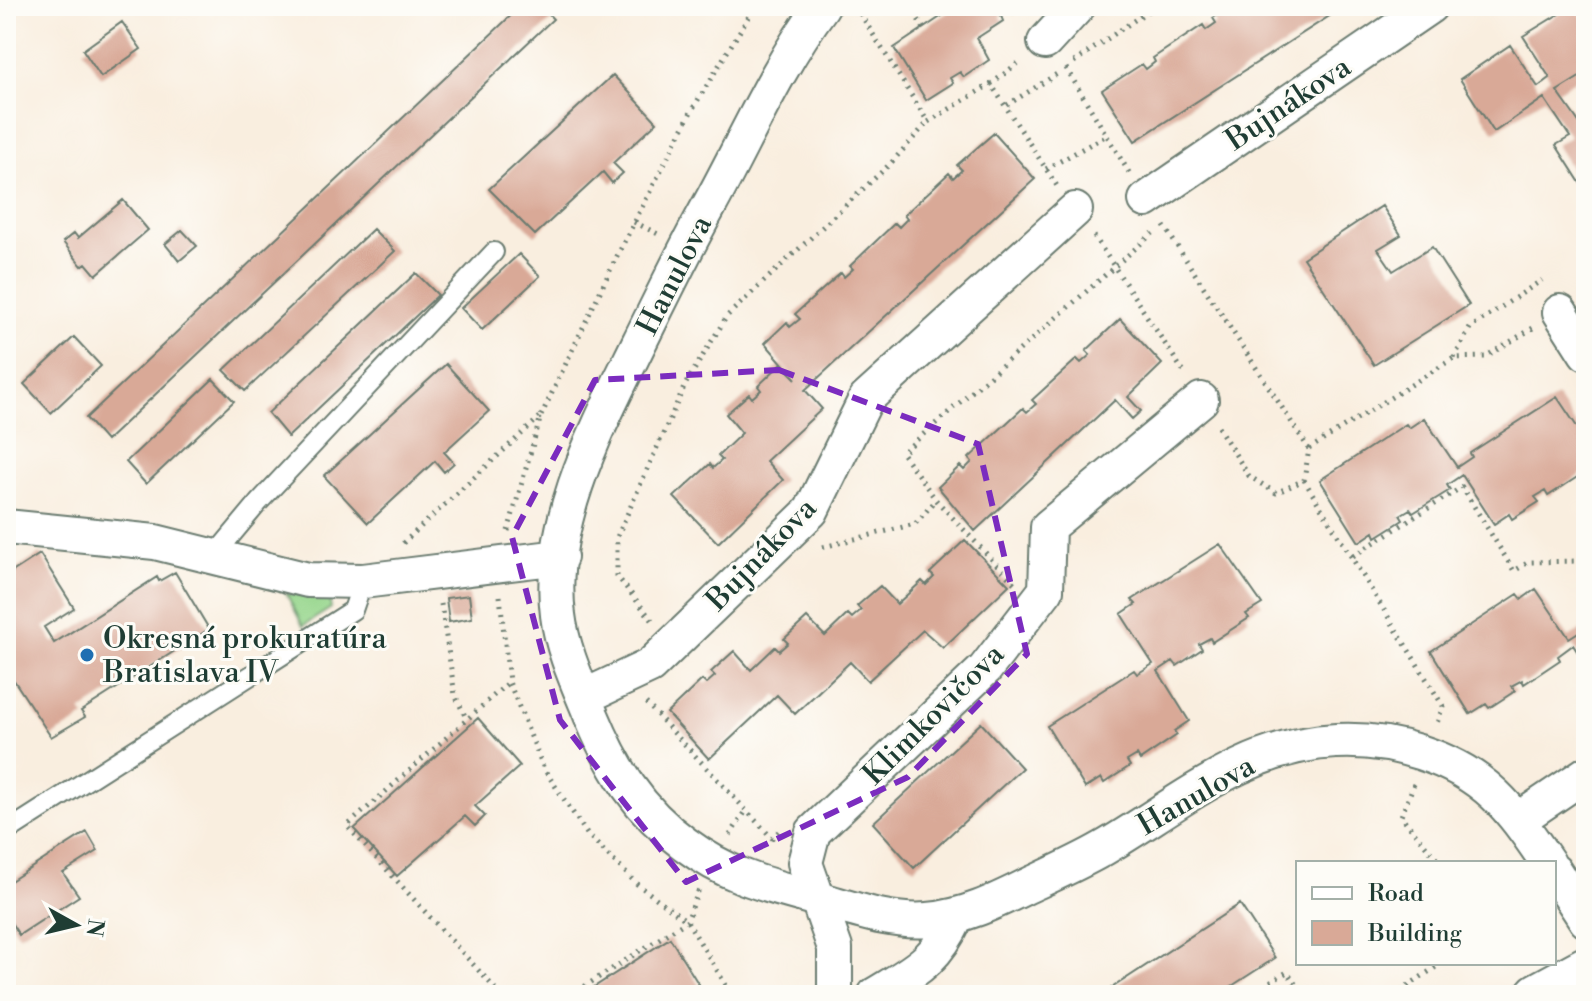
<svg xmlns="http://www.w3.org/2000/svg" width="1592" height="1001" viewBox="0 0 1592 1001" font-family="'Libre Bodoni',serif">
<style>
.green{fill:#96d68c;stroke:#5a8a60;stroke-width:2}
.building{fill:#d9a997}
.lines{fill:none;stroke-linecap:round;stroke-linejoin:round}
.service-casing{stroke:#6b7b70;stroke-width:22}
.minor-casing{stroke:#6b7b70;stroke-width:38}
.secondary-casing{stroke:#6b7b70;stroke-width:48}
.path{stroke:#6b7b70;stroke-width:5;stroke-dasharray:2 6;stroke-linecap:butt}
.service{stroke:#fff;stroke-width:18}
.minor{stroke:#fff;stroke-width:34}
.secondary{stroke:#fff;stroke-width:44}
.marked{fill:none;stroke:#7b2cbf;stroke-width:6;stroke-dasharray:16 10;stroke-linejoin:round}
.poi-dot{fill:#1f6fb2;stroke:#fdfcf7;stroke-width:3}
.labels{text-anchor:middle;stroke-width:6;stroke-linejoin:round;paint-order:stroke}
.street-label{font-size:30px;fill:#1f3d34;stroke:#fdfcf7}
.poi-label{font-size:30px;fill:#1f3d34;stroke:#fdfcf7;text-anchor:start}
</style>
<rect width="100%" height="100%" fill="#fdfcf7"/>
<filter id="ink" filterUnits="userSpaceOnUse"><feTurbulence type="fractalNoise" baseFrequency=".0125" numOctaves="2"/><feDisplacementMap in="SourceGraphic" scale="16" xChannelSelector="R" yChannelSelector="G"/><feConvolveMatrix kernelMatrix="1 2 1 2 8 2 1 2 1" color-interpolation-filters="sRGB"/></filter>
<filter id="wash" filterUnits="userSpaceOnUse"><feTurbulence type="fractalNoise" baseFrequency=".006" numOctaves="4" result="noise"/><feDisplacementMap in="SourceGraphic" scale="32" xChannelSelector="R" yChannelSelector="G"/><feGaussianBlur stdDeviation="1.8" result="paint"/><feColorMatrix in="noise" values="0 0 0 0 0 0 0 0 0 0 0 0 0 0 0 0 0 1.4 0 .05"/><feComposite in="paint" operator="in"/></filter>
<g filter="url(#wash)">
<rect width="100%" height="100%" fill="#f9eedf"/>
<path class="green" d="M286 593 329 599 331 608 303 626Z"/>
<g id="blocks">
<path class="building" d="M521 6H541L553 19 106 441 86 418Z
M957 6H1027L1014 14 1011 10 1001 16 1003 21 977 38 989 60 964 77 960 72 950 78 953 83 926 100 894 48Z
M1232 6H1345L1135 141 1102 90 1142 64 1146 69 1155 62 1153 58 1203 25 1206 30 1216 23 1213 18Z
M1572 6H1575L1586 22V73L1557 91 1583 128 1586 126V192L1556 145 1570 137 1544 98 1494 132 1460 79 1510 45 1538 87 1550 78 1523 36Z
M122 22 141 49 101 77 83 50Z
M613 75 657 122 613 163 623 173 612 183 603 172 535 235 489 189Z
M994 133 1035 179 805 390 822 409 766 461 783 480 718 543 674 497 710 464 713 468 722 460 718 456 742 433 726 414 749 394 752 398 761 390 758 386 781 364 796 379 765 343 787 322 790 327 800 319 795 314 841 273 844 277 853 269 850 266 895 223 899 227 907 219 904 215 949 173 953 178 962 170 957 165Z
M123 200 148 230 96 275 86 263 82 266 63 242 74 233 78 238Z
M1382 206 1401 235 1378 249 1393 271 1432 247 1469 305 1374 365 1303 258Z
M373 229 395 251 245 391 224 370Z
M182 230 197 246 179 261 165 244Z
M519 254 540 276 482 330 461 308Z
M416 273 438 295 288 437 268 413Z
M1120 319 1162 364 1128 397 1141 411 1132 419 1115 400 975 531 938 487 960 466 964 470 972 462 969 458 1023 408 1027 412 1036 404 1032 400 1077 359 1081 363 1090 355 1086 351Z
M74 337 101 366 51 413 24 384Z
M446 364 489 411 444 452 454 463 444 472 435 461 368 523 324 476Z
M213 379 234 401 146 484 126 462Z
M1557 397 1586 440 1585 472 1548 496 1545 491 1535 497 1539 502 1512 519 1509 514 1494 524 1462 475 1447 485 1450 490 1413 513 1410 509 1400 515 1403 520 1376 537 1374 532 1359 542 1320 480 1406 424 1409 428 1424 418 1457 467 1472 457 1470 453Z
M965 540 1009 585 943 648 923 630 868 681 850 662 795 714 777 695 709 759 667 713 702 680 706 684 715 676 711 672 734 651 751 670 775 647 779 651 788 643 784 639 807 618 825 636 848 614 852 618 861 610 857 606 880 586 897 604 922 581 926 585 934 577 930 573Z
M1220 544 1262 604 1246 614 1249 618 1212 642 1210 638 1199 644 1202 649 1177 666 1173 661 1158 671 1189 721 1174 731 1177 735 1140 760 1137 755 1127 761 1130 766 1104 783 1101 778 1085 788 1047 726 1134 670 1137 674 1153 664 1121 614 1136 604 1132 600Z
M40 554 74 608 44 627 54 643 157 577 159 581 175 572 209 629 81 711 85 717 51 737 6 668V576Z
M1536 589 1569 638 1583 629 1581 624 1586 620V665L1573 645 1558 656 1560 660 1524 684 1522 680 1511 686 1515 691 1489 708 1486 704 1470 714 1431 651 1518 594 1522 599Z
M469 595 472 618 449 622 446 598Z
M478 718 520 766 475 806 485 816 475 826 465 816 397 876 354 829Z
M981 723 1022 768 914 868 873 823Z
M87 832 98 851 63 873 79 896 19 935 6 915V884Z
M1240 904 1275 958 1224 991 1226 995H1101Z
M670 938 704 993 582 995Z"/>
</g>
</g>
<g filter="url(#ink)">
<use href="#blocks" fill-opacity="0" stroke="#6b7b70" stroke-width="2"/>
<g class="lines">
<defs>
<path id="service" d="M214 556 259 502 494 252
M6 832 353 610 363 581"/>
<path id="minor" d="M822 6C776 68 746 139 709 206 684 251 662 297 639 343 600 423 546 522 558 615 562 649 578 683 591 715 613 768 638 810 685 844 732 879 771 886 825 901 859 911 893 923 928 920 964 917 995 902 1027 886 1053 874 1080 862 1104 848 1179 804 1246 745 1336 741 1391 738 1455 757 1495 795 1516 815 1532 840 1548 863
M1045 42 1078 6
M1146 200 1430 6
M1560 312 1586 353
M6 527 155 542 308 580 363 581 560 557
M584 697 650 666 811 511 866 399 1075 210
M1518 820 1586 774
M1554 871 1586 920
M835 995V948L805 863 813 832 985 669 1046 590 1048 527 1201 400
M875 995C917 969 935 962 957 916"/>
<path id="secondary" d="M1538 995 1586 969"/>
</defs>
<use href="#service" class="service-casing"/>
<use href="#minor" class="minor-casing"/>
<use href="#secondary" class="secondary-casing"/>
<path class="path" d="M910 6 924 29
M856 7 928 122 991 84 1057 186
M1074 62 1155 6
M1066 68 1130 174
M991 84 1022 60
M1007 105 1057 74
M1046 169 1107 135
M634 222 658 234
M1164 226 1309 449 1304 480 1276 493 1249 476 1218 427
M1094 236 1185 374
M1454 358 1470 328 1542 280
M1309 449 1454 358 1485 357 1533 328
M1304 480 1443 706 1436 726
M508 531 541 416 616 258 692 110 755 6
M403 543 540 417
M823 547 915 524 936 500
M1353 556 1462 487 1514 571 1529 562 1580 561 1586 570
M1014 583 936 500 902 453 1153 233
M500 596 509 682 544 769 587 834 637 884 687 921 732 995
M441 604 455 695 467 720
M652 620 617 576V537L685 385 727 316 891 163 928 122
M646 703 772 838 779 831
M1414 784 1401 816 1440 863
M730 835 746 811
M501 995 347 826 509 682
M571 995 687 921 699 889
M1250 995 1287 972 1303 995
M1394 995 1442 963"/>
<use href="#service" class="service"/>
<use href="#minor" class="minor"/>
<use href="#secondary" class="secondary"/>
</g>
</g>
<path class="marked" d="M779 370 978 444 1027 654 908 777 686 882 560 720 512 537 595 380Z"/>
<circle class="poi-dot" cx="87" cy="655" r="8"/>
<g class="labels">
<g class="street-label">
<text transform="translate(1288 103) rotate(-34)" y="10">Bujnákova</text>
<text transform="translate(674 275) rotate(-63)" y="10">Hanulova</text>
<text transform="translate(761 554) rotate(-46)" y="10">Bujnákova</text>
<text transform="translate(933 714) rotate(-45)" y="10">Klimkovičova</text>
<text transform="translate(1196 795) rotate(-30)" y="10">Hanulova</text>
</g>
<g class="poi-label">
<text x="103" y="648">Okresná prokuratúra<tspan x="103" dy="34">Bratislava IV</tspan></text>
</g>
</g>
<rect width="1592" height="1001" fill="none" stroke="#fdfcf7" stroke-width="32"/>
<rect x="1296" y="861" width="260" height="104" fill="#fdfcf7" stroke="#a4b0a9" stroke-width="2"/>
<rect x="1312" y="887" width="40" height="12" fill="#ffffff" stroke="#a4b0a9" stroke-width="2"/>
<text x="1368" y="901" font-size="24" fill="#1f3d34">Road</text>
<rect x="1312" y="921" width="40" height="24" fill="#d9a997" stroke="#a4b0a9" stroke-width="2"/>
<text x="1368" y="941" font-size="24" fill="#1f3d34">Building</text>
<g transform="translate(76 925) rotate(98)" stroke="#fdfcf7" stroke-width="6" paint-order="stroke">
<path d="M0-6L14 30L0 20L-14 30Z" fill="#1f3d34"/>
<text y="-12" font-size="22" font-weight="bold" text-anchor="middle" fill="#1f3d34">N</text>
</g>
</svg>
